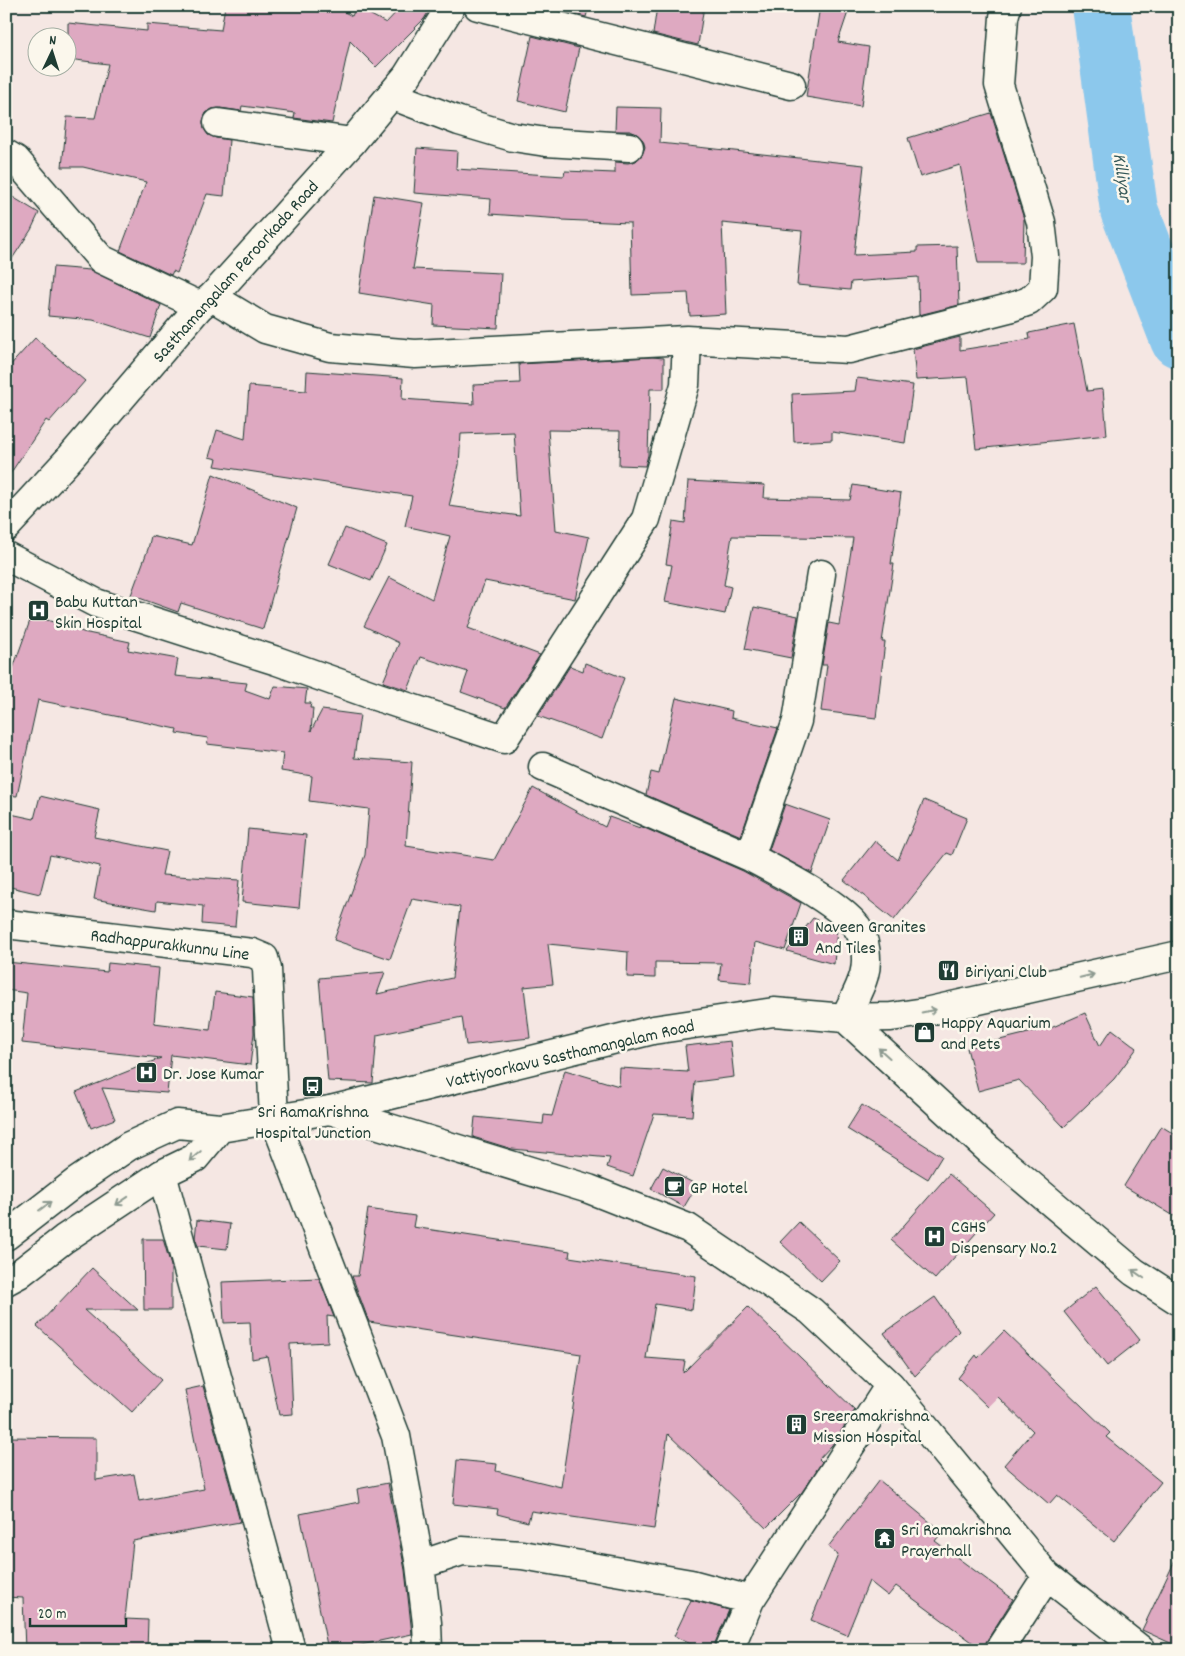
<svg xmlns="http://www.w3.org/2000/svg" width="1185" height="1656" viewBox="0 0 1185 1656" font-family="Dekko,sans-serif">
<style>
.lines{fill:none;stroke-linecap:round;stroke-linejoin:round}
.river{stroke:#8cc8ec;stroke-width:58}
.building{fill:#dea9c1;stroke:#1f3d34;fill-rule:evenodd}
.street-casing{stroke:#1f3d34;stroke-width:31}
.secondary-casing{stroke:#1f3d34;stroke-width:31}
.street{stroke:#fbf7ec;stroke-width:28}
.secondary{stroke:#fbf7ec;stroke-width:28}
.oneway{stroke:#8d9a90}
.labels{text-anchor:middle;stroke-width:5;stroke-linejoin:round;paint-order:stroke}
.street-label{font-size:18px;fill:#1f3d34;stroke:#fbf7ec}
.poi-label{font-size:18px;fill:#1f3d34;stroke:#fbf7ec;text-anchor:start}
.water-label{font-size:19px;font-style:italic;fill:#355959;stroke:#fbf7ec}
</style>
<rect width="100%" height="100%" fill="#f5e7e3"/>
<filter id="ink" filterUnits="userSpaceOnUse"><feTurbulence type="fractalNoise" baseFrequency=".02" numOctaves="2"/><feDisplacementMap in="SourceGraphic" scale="10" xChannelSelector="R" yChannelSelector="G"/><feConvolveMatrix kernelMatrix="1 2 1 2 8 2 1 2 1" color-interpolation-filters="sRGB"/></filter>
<g filter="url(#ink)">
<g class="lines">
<path class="river" d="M1101 6 1129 210 1179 339"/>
</g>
<path class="building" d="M225 6H333L352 16 356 7 386 23 402 6H432L424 19 376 67 350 41 332 123 294 118 295 113 242 106 241 111 220 108 212 109 206 113 203 121 204 129 208 135 216 138 229 140 224 196 207 194 177 273 173 271 171 275 120 251 146 182 83 167H62L67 117 95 118 108 64 68 59V23L147 31V24L221 30Z
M543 6H589L586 17Z
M657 6H704L698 45 653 34Z
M820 6H850L838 42 869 47 861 106 806 97Z
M532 36 579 48 565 112 518 101Z
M616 107 661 108 660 143 864 165 854 255 917 252V247L957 246 959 305 919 315 918 277 851 282 850 290 797 285 802 231 722 223 726 314 690 316 688 293 632 295 630 223 562 220V219L490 214 491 199 414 193 417 148 457 151 456 169 564 176 565 171 615 173V162L628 163 636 161 642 155 645 147 643 140 637 134 630 131H615Z
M991 113 1024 219 1023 263H978L960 165 920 177 908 138Z
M6 193 39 213 31 230 6 268Z
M374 195 424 203 413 269 501 273 498 328 433 325 434 305 359 293Z
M53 267 90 270 161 305 150 338 93 320 48 316Z
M1074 324 1087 391 1103 389 1107 435 976 449 968 377 916 380 913 349 960 337V350L1030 339 1029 333Z
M35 338 85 381 49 422 46 420 6 480V370Z
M652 357 664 358V389H650L648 455 645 466 619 465 620 431 548 430 556 530 589 537 575 599 485 581 468 628 540 655 505 708 461 692 468 672 421 657 408 690 383 682 399 643 364 626 389 577 432 599 450 536 405 526 412 496 215 466 217 459 209 457 217 430 245 439 249 386 306 391 307 371 403 378 402 399 474 404 473 385 520 383 519 364ZM514 432 520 516 449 506 459 465 461 434Z
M857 378 913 385 905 443 832 432V440L794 442 792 394 855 391Z
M213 474 297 508 263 629 181 603 178 612 131 595 148 549 151 536 192 545Z
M688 481 765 485 764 498 850 500 853 485 901 493 891 564H894L882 642H885L876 718 821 711 827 665H822L829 623 839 625 853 538 732 536 724 585 731 587 725 614 665 602 672 565 666 564 673 521 685 523Z
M345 528 387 545 371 581 329 564Z
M754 607 798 616 791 658 745 649Z
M32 615 83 632 130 642 128 650 178 659 175 676 247 683 245 690 270 699 275 686 307 689 305 703H311L310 708H313L311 731 322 710 360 715 354 758 412 762 406 846 494 860 533 788 605 827 609 817 640 828V826L743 871 801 903 785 950 755 942 751 983 719 980 721 963 655 962V978L627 977 628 952 548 944 553 984 524 987 530 1038 466 1045 462 1017 377 1035 373 1083 328 1081 319 978 385 972 377 994 452 978 460 907 412 899 390 959 334 940 365 855 369 809 309 801 312 776 281 771 283 753 207 744 208 738 176 733 177 729 38 700 17 796 6 795V688Z
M585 663 624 678 602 739 538 716 570 666 583 671Z
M676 698 732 711 731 718 778 728 741 836 646 795 651 772 659 774Z
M40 796 100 810 94 837 167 851 162 875 239 880 235 927 202 924 203 906 157 901 156 910 94 899 100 866 50 855 40 894 6 886V813L34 819Z
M924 800 967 818 952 855 947 853 894 920 844 880 875 841 898 860Z
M785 804 830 820 812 873 769 850Z
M248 829 306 835 299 908 242 902Z
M813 918 837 928 834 964 787 951Z
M6 962 107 972 108 963 159 968 154 1023 210 1030 215 992 253 997 254 1033 250 1065 171 1055 167 1093 102 1088 115 1119 91 1128 76 1092 161 1058 22 1043 27 993 6 990Z
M1085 1013 1100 1046 1112 1029 1137 1048 1114 1079 1064 1127 1019 1080 978 1091 967 1048 1053 1027Z
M730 1041 734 1077 695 1082 692 1116 654 1114 633 1176 607 1167 610 1158 512 1149 473 1137 475 1117 543 1124 544 1115 552 1116 565 1070 619 1086 620 1068 688 1072 685 1046Z
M862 1105 942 1156 928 1179 847 1129Z
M1161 1126 1179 1137V1219L1124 1186Z
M663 1167 697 1185 684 1207 651 1189Z
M949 1174 994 1213 935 1279 891 1240Z
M368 1209 415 1216 413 1227 570 1251 569 1257 696 1276 692 1310 655 1304 646 1358 685 1361 683 1373 748 1307 855 1410 832 1445 819 1459 822 1462 802 1492 766 1528 668 1434 654 1529 531 1511 528 1522 497 1514 498 1509 453 1504 457 1460 497 1464 496 1471 561 1487 581 1354 369 1322 352 1276H358Z
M197 1220 230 1224 227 1249 198 1246 195 1238Z
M799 1222 840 1261 821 1281 780 1242Z
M143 1239H163L171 1266V1310H144Z
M92 1268 138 1310H84L161 1380 132 1412 37 1326Z
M319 1278 334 1317 327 1316 328 1342 290 1344 293 1414 279 1415 267 1356 252 1359 250 1322 224 1323 222 1282Z
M1096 1286 1140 1340 1107 1366 1064 1312Z
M935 1297 959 1331 915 1376 884 1333Z
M1004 1331 1110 1433 1106 1437 1161 1482 1114 1541 1057 1495 1049 1504 1004 1465 1033 1431 998 1397 988 1407 958 1378 976 1355 978 1358Z
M203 1386 240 1522 133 1541 125 1619 148 1620 147 1650H25L23 1598 6 1597V1437L96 1438V1480L134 1474 139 1501 204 1489 185 1390Z
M879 1480 942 1532 935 1541 1013 1599 986 1642 983 1650 896 1586 888 1596 869 1581 847 1635 811 1620 838 1555 828 1547Z
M388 1483 405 1570 412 1634 338 1650H328L300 1514 359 1502 357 1489Z
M1179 1552V1647L1142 1630Z
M691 1600 729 1610 712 1650H703L674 1636Z"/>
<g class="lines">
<defs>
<path id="street" d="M478 6 791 85
M391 95 459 121 513 137 546 142 629 147
M218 123 352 142
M6 154 16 160 101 259 200 306
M212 297 265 329 330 347 415 354 687 340 849 349 1009 308 1029 301 1043 288 1045 256 1041 222 999 85 1004 17 1007 6
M6 556 96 603 277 661 378 697 504 739 646 519 685 385 687 340
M821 574 797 721 750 857C781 874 835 900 857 927 866 939 868 961 864 975 860 990 851 1004 845 1018
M543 767 750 857
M6 924 252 953 264 958 267 969 274 1118 396 1436 420 1565 427 1623 428 1650
M330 1110 589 1189 688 1228 811 1311 890 1385 1047 1576 1141 1650
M162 1174 291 1650
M420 1565 462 1551 522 1555 691 1584 750 1600
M729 1650 750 1600 890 1385
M999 1650 1047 1576"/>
<path id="secondary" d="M6 527 70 458 200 306 212 297 352 142 391 95 407 76 451 6
M845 1018 989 1150 1134 1272 1179 1301
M6 1236 76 1182 129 1146 177 1124 220 1128 330 1110 653 1030 774 1012 845 1018 891 1017 925 1012 1179 955
M6 1281 19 1274 64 1239 162 1174 195 1158 220 1128"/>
</defs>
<use href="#street" class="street-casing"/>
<use href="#secondary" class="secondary-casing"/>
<use href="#street" class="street"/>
<use href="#secondary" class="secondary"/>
</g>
<defs><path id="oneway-shaft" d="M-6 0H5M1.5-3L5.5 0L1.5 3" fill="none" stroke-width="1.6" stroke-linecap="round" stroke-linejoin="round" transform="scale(1.25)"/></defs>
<g class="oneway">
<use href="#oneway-shaft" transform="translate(1087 976) rotate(-13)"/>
<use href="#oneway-shaft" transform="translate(929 1011) rotate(-11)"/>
<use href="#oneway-shaft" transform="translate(884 1053) rotate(-138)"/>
<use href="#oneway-shaft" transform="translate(195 1156) rotate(140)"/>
<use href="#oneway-shaft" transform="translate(122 1201) rotate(146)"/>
<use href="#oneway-shaft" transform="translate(45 1206) rotate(-37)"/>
<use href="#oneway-shaft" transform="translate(1138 1274) rotate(-145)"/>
</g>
</g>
<defs>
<symbol id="hospital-square" viewBox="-11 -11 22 22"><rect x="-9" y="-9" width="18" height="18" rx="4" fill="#1f3d34" stroke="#fbf7ec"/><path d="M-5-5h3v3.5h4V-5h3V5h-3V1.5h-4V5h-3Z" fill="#fff"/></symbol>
<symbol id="building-square" viewBox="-11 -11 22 22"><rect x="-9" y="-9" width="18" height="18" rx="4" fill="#1f3d34" stroke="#fbf7ec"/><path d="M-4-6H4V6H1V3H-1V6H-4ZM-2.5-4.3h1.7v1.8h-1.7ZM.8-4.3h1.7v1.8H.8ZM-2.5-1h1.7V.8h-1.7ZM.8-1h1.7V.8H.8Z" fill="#fff"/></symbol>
<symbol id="restaurant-square" viewBox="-11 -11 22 22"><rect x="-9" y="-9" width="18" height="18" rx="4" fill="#1f3d34" stroke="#fbf7ec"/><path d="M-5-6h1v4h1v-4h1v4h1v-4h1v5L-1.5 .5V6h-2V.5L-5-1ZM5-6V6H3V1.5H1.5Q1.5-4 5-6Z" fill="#fff"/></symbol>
<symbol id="shop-square" viewBox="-11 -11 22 22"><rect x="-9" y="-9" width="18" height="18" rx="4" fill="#1f3d34" stroke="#fbf7ec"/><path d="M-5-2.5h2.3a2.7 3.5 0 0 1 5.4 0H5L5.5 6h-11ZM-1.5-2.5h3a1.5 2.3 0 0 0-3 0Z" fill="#fff"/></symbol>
<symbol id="bus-square" viewBox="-11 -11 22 22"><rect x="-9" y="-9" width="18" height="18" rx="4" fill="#1f3d34" stroke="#fbf7ec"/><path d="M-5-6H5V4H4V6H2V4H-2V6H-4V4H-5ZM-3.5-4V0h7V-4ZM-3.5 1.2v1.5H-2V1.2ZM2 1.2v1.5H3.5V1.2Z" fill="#fff"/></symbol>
<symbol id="cafe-square" viewBox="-11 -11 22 22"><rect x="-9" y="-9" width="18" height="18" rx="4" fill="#1f3d34" stroke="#fbf7ec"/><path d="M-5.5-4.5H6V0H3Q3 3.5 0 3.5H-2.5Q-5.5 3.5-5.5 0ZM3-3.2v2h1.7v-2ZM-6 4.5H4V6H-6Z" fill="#fff"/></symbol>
<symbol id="temple-square" viewBox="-11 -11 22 22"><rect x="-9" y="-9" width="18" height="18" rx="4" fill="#1f3d34" stroke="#fbf7ec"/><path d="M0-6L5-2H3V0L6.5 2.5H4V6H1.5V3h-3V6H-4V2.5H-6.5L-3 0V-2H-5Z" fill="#fff"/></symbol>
</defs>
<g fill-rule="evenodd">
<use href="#hospital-square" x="26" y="598" width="25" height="25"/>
<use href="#building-square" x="786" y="924" width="25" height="25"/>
<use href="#restaurant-square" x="936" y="958" width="25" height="25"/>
<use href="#shop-square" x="912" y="1020" width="25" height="25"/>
<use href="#hospital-square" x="134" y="1060" width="25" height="25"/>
<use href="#bus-square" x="300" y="1074" width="25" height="25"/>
<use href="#cafe-square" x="662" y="1174" width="25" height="25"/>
<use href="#hospital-square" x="922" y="1224" width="25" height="25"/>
<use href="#building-square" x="784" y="1412" width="25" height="25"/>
<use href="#temple-square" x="872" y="1526" width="25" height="25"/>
</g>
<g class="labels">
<g class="street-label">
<text transform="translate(235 271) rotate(-48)" y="6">Sasthamangalam Peroorkada Road</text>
<text transform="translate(170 944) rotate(7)" y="6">Radhappurakkunnu Line</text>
<text transform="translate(570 1053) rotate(-13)" y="6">Vattiyoorkavu Sasthamangalam Road</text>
</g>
<g class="poi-label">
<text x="55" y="607">Babu Kuttan<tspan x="55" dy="21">Skin Hospital</tspan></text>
<text x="815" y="932">Naveen Granites<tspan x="815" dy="21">And Tiles</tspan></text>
<text x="965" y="977">Biriyani Club</text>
<text x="941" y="1028">Happy Aquarium<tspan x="941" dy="21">and Pets</tspan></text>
<text x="163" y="1079">Dr. Jose Kumar</text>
<text x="313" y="1117" text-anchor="middle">Sri RamaKrishna<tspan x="313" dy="21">Hospital Junction</tspan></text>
<text x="690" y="1193">GP Hotel</text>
<text x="951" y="1232">CGHS<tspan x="951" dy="21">Dispensary No.2</tspan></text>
<text x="813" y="1421">Sreeramakrishna<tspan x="813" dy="21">Mission Hospital</tspan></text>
<text x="901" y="1535">Sri Ramakrishna<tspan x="901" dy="21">Prayerhall</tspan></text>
</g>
<g class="water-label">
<text transform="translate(1124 177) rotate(82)" y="7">Killiyar</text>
</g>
</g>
<rect width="1185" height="1656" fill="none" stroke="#fbf7ec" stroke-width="25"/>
<rect x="12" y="12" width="1160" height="1631" fill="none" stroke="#1f3d34" stroke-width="2" filter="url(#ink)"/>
<g transform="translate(52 52) rotate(4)"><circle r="24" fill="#fbf7ec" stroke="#a3ada2"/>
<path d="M0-4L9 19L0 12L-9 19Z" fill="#1f3d34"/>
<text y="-8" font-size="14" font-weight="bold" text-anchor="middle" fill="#1f3d34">N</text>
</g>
<path d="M30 1618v8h96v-8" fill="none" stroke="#1f3d34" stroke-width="2.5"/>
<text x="38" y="1618" font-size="15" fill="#1f3d34" stroke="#fbf7ec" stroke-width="4" paint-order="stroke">20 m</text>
</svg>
